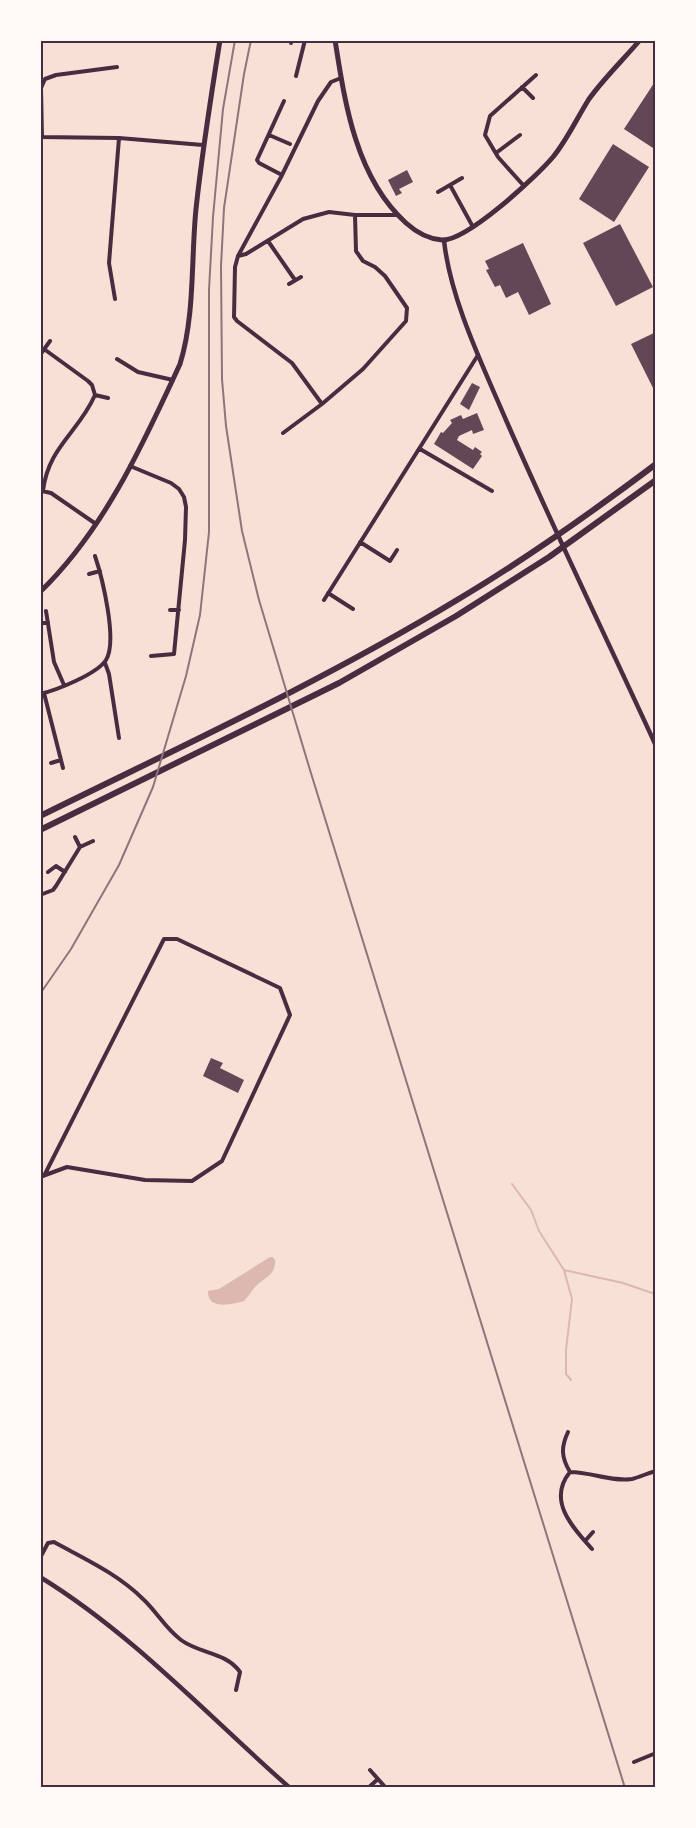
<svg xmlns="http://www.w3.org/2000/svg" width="696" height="1828" viewBox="0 0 696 1828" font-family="Inter,sans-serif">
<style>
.water{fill:#dcb8b0}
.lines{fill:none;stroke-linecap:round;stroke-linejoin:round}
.stream{stroke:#dcb8b0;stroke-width:2}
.building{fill:#644757}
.minor{stroke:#4a2c40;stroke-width:4}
.tertiary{stroke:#4a2c40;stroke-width:4.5}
.secondary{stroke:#4a2c40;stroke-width:5}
.trunk{stroke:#4a2c40;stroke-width:6}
.rail{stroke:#8f747c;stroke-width:2}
.neatline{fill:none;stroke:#4a2c40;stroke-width:2}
</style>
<rect width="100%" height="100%" fill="#f7e1d7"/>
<path class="water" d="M270 1257H273L275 1260C276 1275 266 1276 256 1286 252 1290 249 1296 244 1301 233 1304 207 1311 208 1291L219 1289Z"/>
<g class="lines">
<path class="stream" d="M512 1184 531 1210 539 1231 564 1270 572 1299 566 1350V1374L571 1380
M564 1270 623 1283 655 1294"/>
</g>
<path class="building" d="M656 80V150L624 129Z
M613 144 649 167 614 222 579 199Z
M407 170 413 182 399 189 402 193 396 196 388 180Z
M620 224 653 287 616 306 583 243Z
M523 243 551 304 529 315 518 292 506 298 500 285 495 287 486 270 489 269 485 261Z
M656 332V394L631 344Z
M472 383 480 387 469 410 460 404Z
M477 413 484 430 473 434 472 430 459 436 457 440 473 450 475 447 482 452 480 454 482 456 473 469 434 444 441 432 443 433 452 423 450 420 461 415 463 419Z
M211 1058 223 1063 220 1068 244 1080 238 1093 203 1076Z"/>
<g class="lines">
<path class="minor" d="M291 43V40
M296 76 305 40
M522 87 533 98
M269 135 290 144
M40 137 119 138 203 145
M42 137 41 88 45 79 56 75 117 67
M496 153 520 135
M282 175 259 163 257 160 284 101
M450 185 473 227
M524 186 498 157 485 135 490 116 536 75
M438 192 462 178
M268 241 295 280
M238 256 246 254 303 219 329 212 355 215H397
M289 284 301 277
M115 299 109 263 119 138
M44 349 88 381 92 385 95 395 108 398
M40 355 50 341
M117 359 138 372 173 380
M322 404 292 363 237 321 234 317 235 267 238 256 281 177 318 101 331 82 341 78
M283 433 322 404 363 369 406 321 407 308 385 276 375 267 363 261 356 251 355 215
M420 449 492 491
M130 466 171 483 179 489 184 497 186 507 185 540 174 654 151 656
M42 491 51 493 96 524
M43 491C48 447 79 432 95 395
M360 542 390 561 397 550
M89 574 100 571
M328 593 353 609
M324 600 478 355
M170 610H179
M46 611 54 662 64 685
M40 624 48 622
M105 663 109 674 119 738
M44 693 63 768
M40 694C57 690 97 674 106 660 118 641 102 577 95 556
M51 763 61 760
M80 847 93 841
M48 872 56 866 65 872
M40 895 53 890 56 886 80 847 75 837
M40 1177 67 1167 145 1180 192 1181 222 1161 290 1015 280 988 177 939H164L45 1174
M568 1432C561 1447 561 1457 570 1472
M585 1541 593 1532
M592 1549C572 1527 547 1500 570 1472 591 1472 611 1482 632 1479 640 1477 648 1473 656 1471
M40 1558 48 1543 54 1542C85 1559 118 1574 143 1599 157 1612 165 1628 181 1640 200 1654 226 1652 240 1672L236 1690
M634 1762 656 1753
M370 1770 386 1788
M368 1788 378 1779"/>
<path class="tertiary" d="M444 240C450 299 483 366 506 420 554 530 606 637 656 746
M40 1577C133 1634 208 1716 290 1788"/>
<path class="secondary" d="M335 40C345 104 356 178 406 223 416 232 427 239 442 240 467 241 536 177 553 157 567 140 577 118 589 99 604 78 623 60 640 40
M40 592C105 529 143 444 180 364 195 316 191 258 196 209 202 152 211 96 220 40"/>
<path class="trunk" d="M40 816C180 747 323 681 457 600 526 559 591 513 656 464
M40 830 339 683 456 616 549 557 656 480"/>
<path class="rail" d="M251 40 244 74 224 208 221 266 222 379 226 426 242 531 259 600 310 770 625 1788
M40 994 71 949 119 865 153 787 186 676 200 615 209 532V290L213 217 223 109 235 40"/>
</g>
<rect width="696" height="1828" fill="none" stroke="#fffaf5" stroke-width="84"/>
<rect x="42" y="42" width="612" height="1744" class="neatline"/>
</svg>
